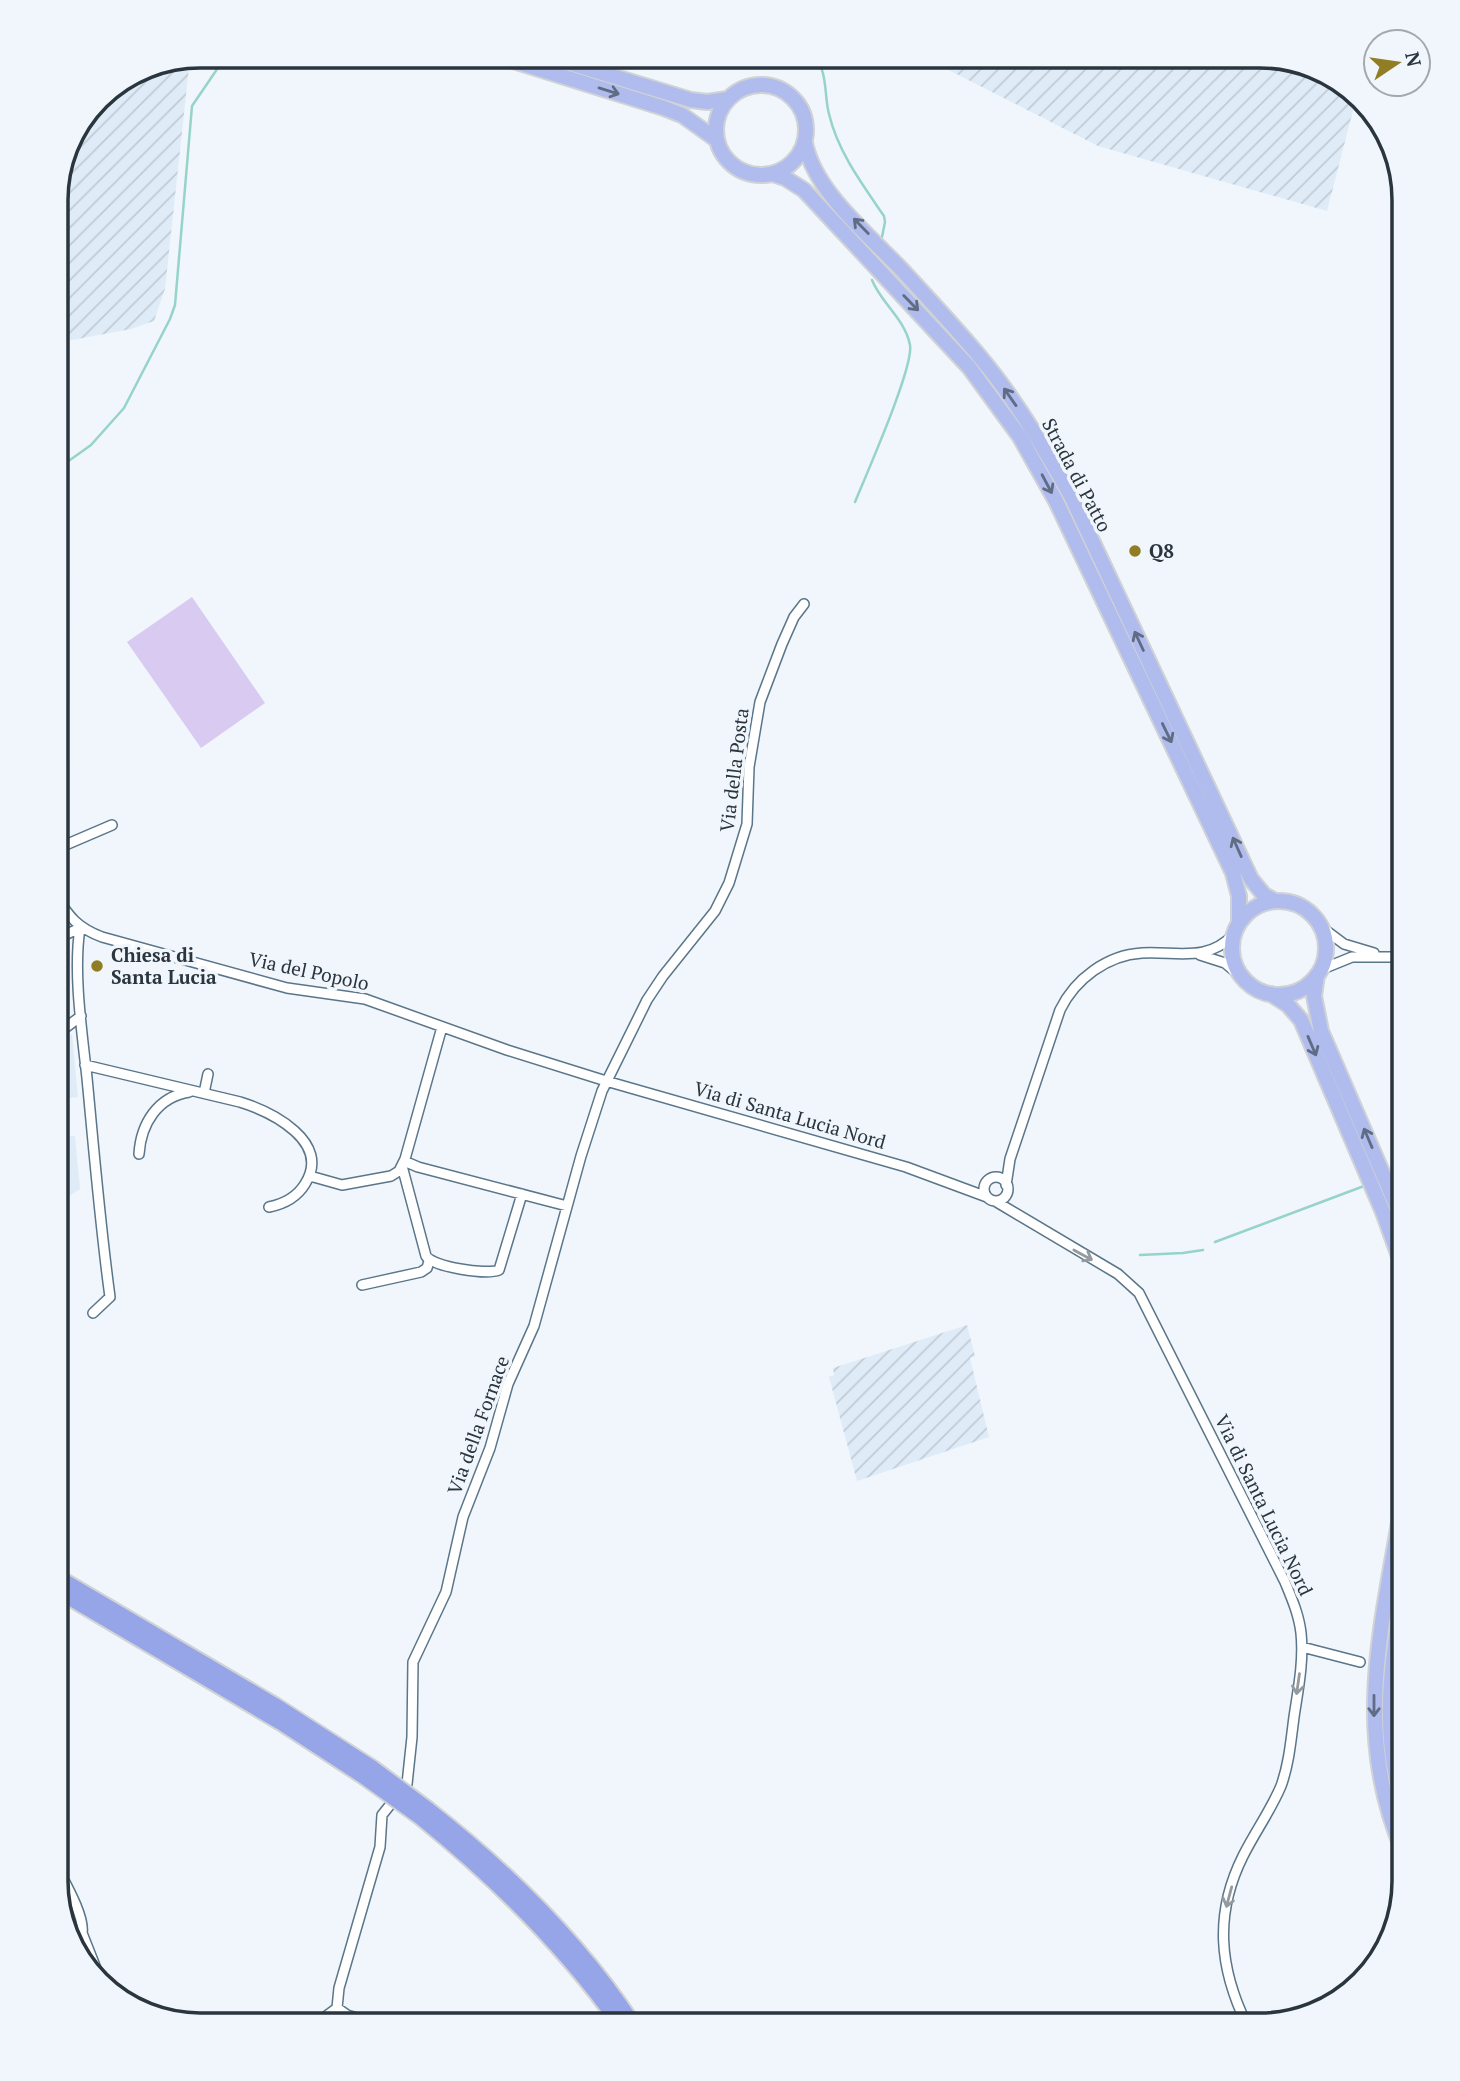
<svg xmlns="http://www.w3.org/2000/svg" width="1460" height="2081" viewBox="0 0 1460 2081" font-family="'PT Serif',serif">
<style>
.built{fill:#dfecf8}
.industrial{fill:url(#industrial-furrows)}
.green{fill:#d8caf1}
.lines{fill:none;stroke-linecap:round;stroke-linejoin:round}
.stream{stroke:#96d3c9;stroke-width:2.5}
.minor-casing{stroke:#5b7589;stroke-width:12}
.primary-casing{stroke:#d0d3d5;stroke-width:18}
.trunk-casing{stroke:#d0d3d5;stroke-width:18}
.minor{stroke:#fff;stroke-width:9}
.primary{stroke:#b0bbee;stroke-width:14}
.trunk{stroke:#96a4e8;stroke-width:14}
.trunk-bridge-casing{stroke:#d0d3d5;stroke-width:18;stroke-linecap:butt}
.trunk-bridge{stroke:#96a4e8;stroke-width:14}
.oneway{stroke:#606b84}
.oneway2{stroke:#949a9e}
.poi-dot{fill:#917d24;stroke:#f0f6fb;stroke-width:2.5}
.labels{text-anchor:middle;stroke-width:7;stroke-linejoin:round;paint-order:stroke}
.street-label{font-size:19px;fill:#2a353e;stroke:#f0f6fb}
.poi-label{font-size:19px;font-weight:bold;fill:#2a353e;stroke:#f0f6fb;text-anchor:start}
.rim{fill:none;stroke:#2a353e;stroke-width:3.5}
</style>
<defs>
<pattern id="industrial-furrows" width="10" height="10" patternUnits="userSpaceOnUse" patternTransform="scale(1.75)"><rect width="10" height="10" fill="#dfecf8"/><path d="M-1 1l2-2M0 10L10 0M9 11l2-2" fill="none" stroke="#c0cbd6"/></pattern>
</defs>
<rect width="100%" height="100%" fill="#f0f6fb"/>
<path class="built" d="M72 1034 78 1097 65 1099 68 1136H75L80 1189 56 1205V1047Z"/>
<path class="industrial" d="M921 56H1268L1332 76 1356 99 1327 211 1098 146Z
M190 58 165 289 154 321 131 329 56 343V191L71 137 105 92 146 67Z
M967 1325 975 1356 970 1358 989 1437 857 1481 829 1377 834 1375 833 1368Z"/>
<path class="green" d="M192 597 265 703 201 748 127 642Z"/>
<g class="lines">
<path class="stream" d="M814 56C828 71 824 95 829 114 838 152 862 184 884 216L885 222 882 237
M56 470 91 445 124 408 170 319 175 305 192 106 226 56
M855 502C866 475 914 367 910 345 905 319 881 303 872 280
M1392 1175 1404 1171
M1215 1242 1364 1186
M1140 1255 1183 1253 1203 1250"/>
<defs>
<path id="minor" d="M56 849 112 825
M56 896C69 917 78 928 102 937L287 988 365 999 507 1050 606 1081 906 1167 987 1197
M1320 926 1344 944 1374 953
M80 928C73 972 82 1032 87 1078 94 1151 100 1224 110 1297L93 1313
M56 939 80 928
M1200 955 1225 963 1244 979
M1320 970 1352 957H1404
M56 1035 81 1016
M85 1065 240 1102C272 1112 332 1142 305 1184 297 1197 284 1204 269 1207
M204 1093 208 1074
M139 1154C141 1123 158 1097 189 1092
M404 1161 418 1167 567 1206
M402 1166 426 1256C433 1267 486 1275 499 1270L522 1194
M310 1176 342 1185 391 1176 399 1171 405 1159 442 1027
M984 1189a12 12 0 1 1 24 0a12 12 0 1 1-24 0Z
M1006 1185 1010 1159 1060 1010C1075 979 1107 955 1142 953 1177 951 1207 963 1234 934
M995 1201 1118 1274 1139 1293 1285 1582C1292 1599 1299 1615 1301 1633 1304 1661 1298 1690 1294 1717 1291 1740 1289 1764 1281 1786 1271 1810 1255 1832 1243 1856 1214 1914 1219 1968 1247 2025
M362 1285 421 1272 427 1268 429 1261
M1302 1647 1360 1662
M407 1784 412 1737 413 1662 446 1592 463 1517 490 1448 508 1384 534 1326 581 1156 602 1091 647 1000 663 976 715 911 729 883 747 824 749 767 760 702 782 644 794 617 804 604
M56 1865C64 1881 85 1916 82 1933L99 1976
M71 1938 82 1933
M337 2008 339 1988 380 1847 382 1815 390 1805
M337 2008 347 2015 378 2025
M314 2025 337 2008"/>
<path id="primary" d="M497 56 664 108 682 115 717 140
M547 56 691 100 707 102 728 99
M716 130a45 45 0 1 1 90 0a45 45 0 1 1-90 0Z
M805 143C815 192 868 234 901 269 928 298 955 327 980 357 1016 400 1044 448 1071 496L1251 879 1264 895 1275 901
M773 174 785 178 804 190 969 367 1020 437 1056 501 1233 873 1239 896V923
M1232 948a47 47 0 1 1 94 0a47 47 0 1 1-94 0Z
M1317 975 1314 996 1321 1031 1404 1223
M1271 994 1288 1005 1301 1020 1383 1212 1404 1270
M1404 1808C1380 1731 1391 1665 1404 1587
M1404 1853C1350 1730 1384 1619 1404 1493"/>
<path id="trunk" d="M56 1576 275 1705 373 1768
M56 1590 281 1723 364 1777
M428 1809C506 1870 579 1941 634 2025
M421 1818C496 1879 564 1946 620 2025"/>
</defs>
<use href="#minor" class="minor-casing"/>
<use href="#primary" class="primary-casing"/>
<use href="#trunk" class="trunk-casing"/>
<use href="#minor" class="minor"/>
<use href="#primary" class="primary"/>
<use href="#trunk" class="trunk"/>
<defs>
<path id="trunk-bridge" d="M373 1768 428 1809
M364 1777 421 1818"/>
</defs>
<use href="#trunk-bridge" class="trunk-bridge-casing"/>
<use href="#trunk-bridge" class="trunk-bridge"/>
</g>
<defs><path id="oneway-shaft" d="M-6 0H5M1.5-3L5.5 0L1.5 3" fill="none" stroke-width="1.6" stroke-linecap="round" stroke-linejoin="round" transform="scale(1.75)"/></defs>
<g class="oneway">
<use href="#oneway-shaft" transform="translate(609 91) rotate(17)"/>
<use href="#oneway-shaft" transform="translate(861 226) rotate(-134)"/>
<use href="#oneway-shaft" transform="translate(911 303) rotate(46)"/>
<use href="#oneway-shaft" transform="translate(1010 397) rotate(-125)"/>
<use href="#oneway-shaft" transform="translate(1047 484) rotate(62)"/>
<use href="#oneway-shaft" transform="translate(1139 641) rotate(-115)"/>
<use href="#oneway-shaft" transform="translate(1167 733) rotate(64)"/>
<use href="#oneway-shaft" transform="translate(1237 847) rotate(-114)"/>
<use href="#oneway-shaft" transform="translate(1312 1046) rotate(67)"/>
<use href="#oneway-shaft" transform="translate(1368 1138) rotate(-113)"/>
<use href="#oneway-shaft" transform="translate(1374 1706) rotate(90)"/>
</g>
<g class="oneway2">
<use href="#oneway-shaft" transform="translate(1083 1255) rotate(29)"/>
<use href="#oneway-shaft" transform="translate(1298 1684) rotate(98)"/>
<use href="#oneway-shaft" transform="translate(1229 1897) rotate(105)"/>
</g>
<g class="poi-dot">
<circle cx="1135" cy="551" r="7"/>
<circle cx="97" cy="966" r="7"/>
</g>
<g class="labels">
<g class="street-label">
<text transform="translate(1077 475) rotate(62)" y="7">Strada di Patto</text>
<text transform="translate(734 770) rotate(-83)" y="7">Via della Posta</text>
<text transform="translate(309 971) rotate(12)" y="7">Via del Popolo</text>
<text transform="translate(790 1115) rotate(16)" y="7">Via di Santa Lucia Nord</text>
<text transform="translate(478 1425) rotate(-70)" y="7">Via della Fornace</text>
<text transform="translate(1264 1505) rotate(64)" y="7">Via di Santa Lucia Nord</text>
</g>
<g class="poi-label">
<text x="1149" y="558">Q8</text>
<text x="111" y="962">Chiesa di<tspan x="111" dy="22">Santa Lucia</tspan></text>
</g>
</g>
<path d="M0 0H1460V2081H0ZM200 68H1260A132 132 0 0 1 1392 200V1881A132 132 0 0 1 1260 2013H200A132 132 0 0 1 68 1881V200A132 132 0 0 1 200 68Z" fill="#f0f6fb" fill-rule="evenodd"/>
<path class="rim" d="M200 68H1260A132 132 0 0 1 1392 200V1881A132 132 0 0 1 1260 2013H200A132 132 0 0 1 68 1881V200A132 132 0 0 1 200 68Z"/>
<g transform="translate(1397 63) rotate(77)"><circle r="33" fill="#f0f6fb" stroke="#a1a9af" stroke-width="2"/>
<path d="M0-5L12 26L0 18L-12 26Z" fill="#917d24"/>
<text y="-10" font-size="19" font-weight="bold" text-anchor="middle" fill="#2a353e">N</text>
</g>
</svg>
